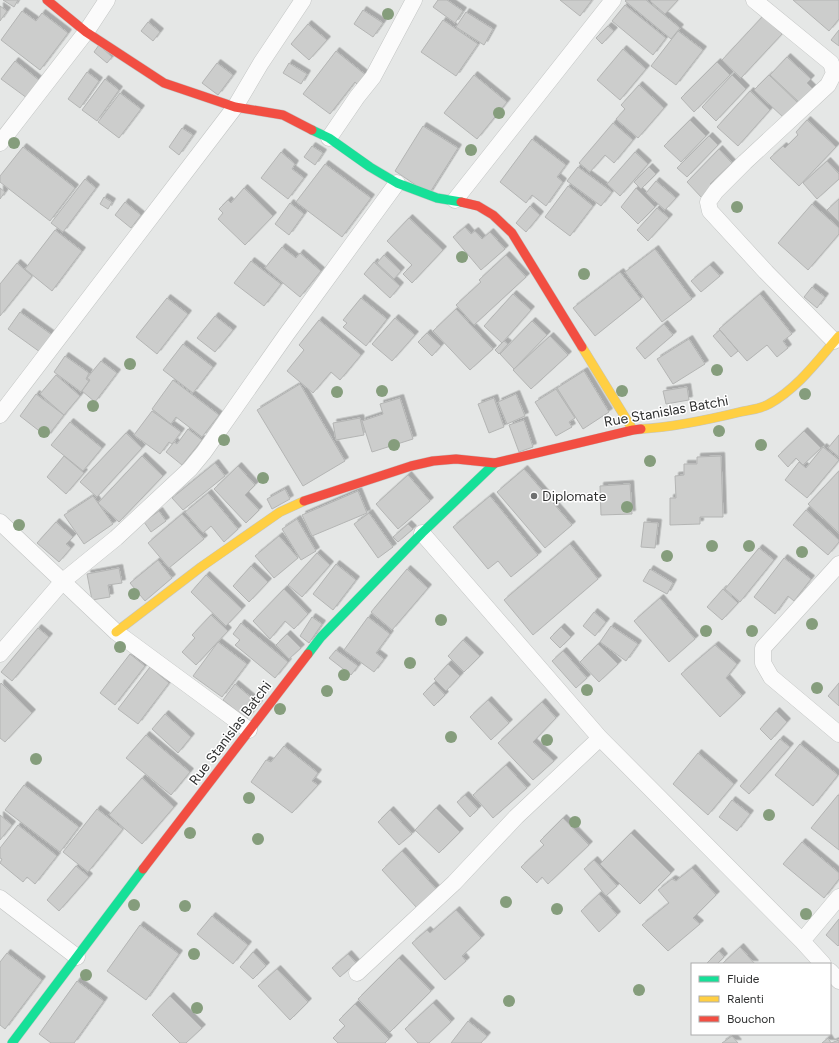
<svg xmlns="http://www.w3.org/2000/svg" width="839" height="1043" viewBox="0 0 839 1043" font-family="Figtree,sans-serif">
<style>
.building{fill:#cccdcc;stroke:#b4b5b4;filter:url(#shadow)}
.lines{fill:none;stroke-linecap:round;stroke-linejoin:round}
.street-casing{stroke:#c3c5c4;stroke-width:17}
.fast-casing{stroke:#c3c5c4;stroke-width:10}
.slow-casing{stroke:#c3c5c4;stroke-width:10}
.jam-casing{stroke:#c3c5c4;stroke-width:10}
.street{stroke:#fbfbfb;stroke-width:16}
.fast{stroke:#16e098;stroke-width:9}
.slow{stroke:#ffcf43;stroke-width:9}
.jam{stroke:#f24e42;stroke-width:9}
.tree{fill:#859d7c}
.poi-dot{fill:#6f7070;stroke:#fff;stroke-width:1.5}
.labels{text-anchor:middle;stroke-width:3;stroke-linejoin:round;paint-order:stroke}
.street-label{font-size:14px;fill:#2f3030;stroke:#fff}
.poi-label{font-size:14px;fill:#2f3030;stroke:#fff;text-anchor:start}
</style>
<defs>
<filter id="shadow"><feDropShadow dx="3.5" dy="-3.5" stdDeviation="0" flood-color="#0004"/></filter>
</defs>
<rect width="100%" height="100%" fill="#e5e7e6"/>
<path class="building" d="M3 0H18L14 7Z
M438 0H447L463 11 455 23 433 7Z
M560 0H592L580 16Z
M626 0H646L680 28 671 39 625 1Z
M651 0H678L665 14 650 1Z
M793 0H839V19L829 31Z
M625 5 666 38 653 55 612 21Z
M0 6 7 11 0 21Z
M363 10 383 23 373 37 354 24Z
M22 11 36 21 42 13 68 33 40 70 1 40Z
M466 12 493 29 484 45 456 27Z
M763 16 782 34 741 78 722 60Z
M443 20 478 44 456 76 421 52Z
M148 22 160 32 153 41 141 31Z
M308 24 327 40 309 60 291 44Z
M608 26 614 31 602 44 596 38Z
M839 30V46L831 40Z
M678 31 703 50 676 85 651 66Z
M99 45 112 57 107 63 94 52Z
M623 49 646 69 620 100 597 80Z
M336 51 367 76 359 86 355 82 330 114 303 94Z
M787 57 811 79 807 83 813 89 800 103 770 75Z
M15 61 40 81 27 98 1 79Z
M717 62 730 75 694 112 681 98Z
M217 63 233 75 218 95 202 83Z
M289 63 307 74 301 84 283 73Z
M87 72 99 81 80 108 68 99Z
M474 75 507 102 477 139 444 113Z
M732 75 746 89 716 121 702 107Z
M769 75 798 103 784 118 754 90Z
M105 79 119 90 97 121 82 110Z
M639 85 664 108 638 138 616 119 625 109 621 105Z
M750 91 770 110 738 146 717 127Z
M120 93 141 109 119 138 98 122Z
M690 120 706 136 681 162 664 146Z
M807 120 836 147 799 186 770 158 783 146 785 148 798 135 796 132Z
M613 123 633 140 614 163 605 155 590 172 579 163Z
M423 126 458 148 429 194 395 171Z
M182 128 193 135 179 155 169 147Z
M709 136 718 145 687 177 677 168Z
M532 139 566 165 557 177 563 182 546 206 532 195 526 203 500 182Z
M312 146 323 153 315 165 304 157Z
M23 147 75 188 50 221 0 182V176Z
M719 149 732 163 710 184 713 187 702 198 687 182Z
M281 152 295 164 292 169 304 178 288 199 261 178Z
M635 152 648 164 620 196 607 184Z
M827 161 839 174V179L817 199 803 183Z
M325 164 371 198 342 237 296 202Z
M578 167 612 192 601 206 567 181Z
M649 167 656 174 641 189 634 182Z
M85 179 96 188 63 232 51 223Z
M656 181 676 198 665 210 646 193Z
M568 186 593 206 570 236 545 217Z
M0 188 5 192 0 199Z
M244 188 273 216 245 245 218 219 223 213 219 209 228 200 231 203Z
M636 188 655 207 638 224 621 207Z
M104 197 112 202 108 209 100 204Z
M839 199V222L827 210Z
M125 202 141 215 131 228 115 215Z
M290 203 304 214 289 235 275 224Z
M812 204 839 228V234L808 270 778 243Z
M530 206 540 215 526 232 516 223Z
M657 208 669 218 648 241 637 230Z
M409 218 443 250 412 283 403 274 412 265 387 241Z
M465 227 471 234 475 231 482 239 490 232 505 249 481 270 453 237Z
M55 230 82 251 52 291 25 269Z
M282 247 296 258 300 253 321 271 300 297 265 268Z
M655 249 692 299 662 322 625 272Z
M384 255 401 271 394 279 377 263Z
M506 255 526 277 474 325 456 305 481 282 479 280Z
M251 261 281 284 264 306 234 283Z
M374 262 400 286 390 298 364 274Z
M17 263 32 276 0 316V284Z
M710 265 720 276 701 292 691 281Z
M620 272 641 299 595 336 573 308Z
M812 287 825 297 817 308 804 297Z
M513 294 531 310 502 343 484 326Z
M760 294 792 334 783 341 788 348 777 357 767 345 747 361 719 329Z
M167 298 188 314 157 354 136 337Z
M361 298 387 319 366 346 343 327 347 323 343 320Z
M456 309 493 349 470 370 433 331Z
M20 312 52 335 40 352 8 329Z
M215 316 233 330 215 352 197 338Z
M395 318 415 335 392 361 372 344Z
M319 320 361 355 340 380 331 372 313 393 287 371 304 350 299 345Z
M532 321 547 335 514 369 500 354Z
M664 324 673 335 645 359 636 348Z
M720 330 738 351 731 357 713 336Z
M427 333 441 346 432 356 418 342Z
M550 336 568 355 531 389 513 370Z
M689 339 705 364 673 384 657 359Z
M504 341 508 344 499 354 495 350Z
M183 344 213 367 193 393 163 370Z
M65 356 89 373 86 379 89 381 81 392 54 372Z
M101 361 117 373 95 402 82 391 90 380 87 378Z
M584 371 609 412 583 429 557 388Z
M56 375 80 396 64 415 40 394Z
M173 380 219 415 202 437 176 417 171 424 152 409Z
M300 384 345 461 303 486 257 410Z
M687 387 689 400 666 404 663 391Z
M556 389 575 418 569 422 572 427 556 436 535 402Z
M36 394 64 415 47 437 20 416Z
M516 394 525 416 507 424 498 402Z
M400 398 413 439 372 452 362 421 383 414 380 404Z
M494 398 504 427 489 433 478 404Z
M152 411 181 432 172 444 169 442 160 454 134 435Z
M360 418 364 435 336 440 333 423Z
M524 420 533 447 519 452 509 425Z
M70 422 102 448 83 471 51 445Z
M188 429 202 440 182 465 166 452 174 442 177 444Z
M804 431 821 448 803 465 796 458 788 467 778 456Z
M126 433 142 448 97 497 80 482Z
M839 435V457L828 448Z
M823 447 839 460 807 498 785 480 799 462 806 468Z
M64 456 84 473 66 494 47 477Z
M142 456 163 476 119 522 98 503Z
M721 456 723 517H700V524L670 525V498H676L675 476 684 475V464H697V457Z
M215 463 225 476 183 510 172 498Z
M238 466 255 485 245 495 259 510 246 523 214 489Z
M524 469 572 525 545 548 497 492Z
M839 471V533L808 504Z
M408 475 430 501 398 529 376 504Z
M630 484 632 514 601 515 600 486Z
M285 489 290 499 272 509 267 499Z
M358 491 367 513 312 536 302 515Z
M208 493 238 529 224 542 211 526 203 533 185 512Z
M93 496 113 524 84 544 64 515Z
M490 496 538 555 511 577 498 561 488 569 453 527Z
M806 510 839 540V542L828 555 793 525Z
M159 511 166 521 151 532 144 522Z
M369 513 393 547 378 558 354 524Z
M182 514 204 539 169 568 148 543Z
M297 519 316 551 301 560 282 529Z
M56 522 73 537 66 544 71 548 59 562 37 543Z
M644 522 658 523 655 548 641 547Z
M408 524 413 529 398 542 393 537Z
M279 536 298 558 274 578 255 556Z
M570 544 598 579 533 635 504 600Z
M759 548 774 560 740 602 725 589Z
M317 553 330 565 302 597 288 585Z
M784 558 811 579 794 601 788 596 775 614 754 597Z
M158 560 172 578 145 601 130 583Z
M336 564 356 580 333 610 313 594Z
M251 566 268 582 249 602 233 586Z
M119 568 122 583 108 585 110 597 92 600 87 574Z
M407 569 428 588 392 630 371 612Z
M650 569 673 583 667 594 643 581Z
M206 575 242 609 226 626 191 592Z
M284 589 308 614 294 629 285 621 270 639 253 621Z
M723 589 738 603 722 620 707 607Z
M660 598 695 639 669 662 634 621Z
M594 612 606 622 595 636 583 626Z
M211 615 228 631 196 665 182 652 195 638 192 635Z
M312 617 322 624 309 643 300 636Z
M368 617 390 634 376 653 384 659 374 672 344 650Z
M241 623 288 662 275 678 235 645 240 640 233 634Z
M611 626 638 644 626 661 600 642Z
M561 627 571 637 560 648 550 638Z
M38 628 49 637 12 681 1 672Z
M287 634 301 648 289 659 276 645Z
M463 640 480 656 464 672 448 656Z
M218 642 247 664 222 697 193 676Z
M598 644 618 664 599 682 580 662Z
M715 645 737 664 726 678 742 696 720 717 681 674Z
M336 650 358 666 351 675 329 658Z
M563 651 587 678 576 688 552 661Z
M130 654 145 666 115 705 100 693Z
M448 664 460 676 446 691 434 679Z
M150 667 169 683 138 724 118 709Z
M1 683 32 713 5 742 0 738V685Z
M434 683 445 695 434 706 423 694Z
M839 683V706L828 696Z
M235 684 259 704 247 719 223 700Z
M488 700 509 723 491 740 470 717Z
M542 702 556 718 533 742 554 761 533 780 498 743Z
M776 711 787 722 771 740 760 729Z
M165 714 191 737 178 753 152 729Z
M146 735 190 772 171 795 126 758Z
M780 739 790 747 749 794 740 786Z
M800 744 838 775 813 806 775 775Z
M284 746 318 773 312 781 318 785 292 813 251 782 266 760 271 762Z
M698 753 734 784 708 815 673 784Z
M506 765 527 788 493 818 473 795Z
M142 778 174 807 142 844 109 815Z
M24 785 79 827 60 852 5 810Z
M465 795 478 809 470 817 457 802Z
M838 795 839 796V850L811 828Z
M732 800 750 814 737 831 719 817Z
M436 808 460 832 439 853 415 830Z
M97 809 123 829 88 872 63 852Z
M390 810 412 834 399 845 378 822Z
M0 815 12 825 0 840Z
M563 818 589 845 548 884 542 877 537 883 521 867 544 845 540 841Z
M18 825 57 856 35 884 27 877 23 882 0 863 2 859 0 858V848Z
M631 833 671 873 640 904 600 864Z
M802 842 839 873V879L824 898 783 864Z
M402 851 437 890 417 908 382 870Z
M594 860 617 886 606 896 584 869Z
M76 866 89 877 59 911 47 900Z
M692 868 716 895 693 918 700 924 668 951 642 925 669 903 658 890 672 879 676 881Z
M599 894 617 915 599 932 581 911Z
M456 910 481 938 462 956 466 961 445 980 412 943 427 930 430 933Z
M212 916 248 945 233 964 197 934Z
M839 919V945L838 946 826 935Z
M140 925 179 954 146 1000 107 971Z
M740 947 755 964H722Z
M719 951 724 957 717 964H708L707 963Z
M253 952 266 966 253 979 240 967Z
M7 953 42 980 5 1029 0 1025V962Z
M348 954 356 963 340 977 332 968Z
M399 958 431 991 390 1032 358 999Z
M277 969 308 1002 290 1020 258 986Z
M77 981 104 1001 74 1043H51L39 1034Z
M170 996 202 1028 186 1043H180L152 1015Z
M433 1003 451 1022 429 1043H418L405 1029Z
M355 1004 389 1039 385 1043H338L333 1038 345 1026 339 1020Z
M468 1021 487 1036 481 1043H451Z
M732 1036 738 1043H722Z
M828 1038 831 1043 839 1040V1043H822Z"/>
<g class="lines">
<defs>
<path id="street" d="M754 0 831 63 834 73 828 85 745 162 716 191 708 202 710 211 766 272 834 341
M329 138 357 97 373 77 414 0
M0 143 86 32 107 0
M455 200 613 0
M0 415 235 107 261 63 303 0
M0 522 116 632 249 730
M422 533 600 738 802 941 823 964
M839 564 763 648V663L771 677 839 734
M0 654 63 581 116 538 190 469 204 452 286 335 397 183
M0 898 77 957
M802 941 839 897
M830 971 839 981
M357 973 454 883 516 817 600 738"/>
<path id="fast" d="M312 130 329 138 370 167 397 183 437 198 461 202
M308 654 321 637 422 533 495 463
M12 1043 143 869"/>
<path id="slow" d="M582 347 633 430
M641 429C675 427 707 420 740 412 749 410 761 409 769 404 798 388 818 360 839 336
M116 632 201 567 280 512 304 501"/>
<path id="jam" d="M47 0 86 32 164 83 235 107 283 115 312 130
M461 202 478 206 493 215 512 233 582 347
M304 501 411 466 433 461 456 459 495 463 633 430 641 429
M143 869 308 654"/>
</defs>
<use href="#street" class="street-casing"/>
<use href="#fast" class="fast-casing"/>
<use href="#slow" class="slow-casing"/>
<use href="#jam" class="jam-casing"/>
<use href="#street" class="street"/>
<use href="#fast" class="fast"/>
<use href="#slow" class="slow"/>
<use href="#jam" class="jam"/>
</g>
<g class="tree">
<circle cx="388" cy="14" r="6"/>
<circle cx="499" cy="113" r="6"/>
<circle cx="14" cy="143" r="6"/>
<circle cx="471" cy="150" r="6"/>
<circle cx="737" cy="207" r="6"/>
<circle cx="462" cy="257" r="6"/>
<circle cx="584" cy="274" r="6"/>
<circle cx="130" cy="364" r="6"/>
<circle cx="717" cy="370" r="6"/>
<circle cx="382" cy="391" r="6"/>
<circle cx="622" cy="391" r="6"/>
<circle cx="337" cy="392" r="6"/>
<circle cx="805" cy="394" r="6"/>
<circle cx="93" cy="406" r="6"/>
<circle cx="719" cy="431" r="6"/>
<circle cx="44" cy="432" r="6"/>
<circle cx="224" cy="440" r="6"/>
<circle cx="394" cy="445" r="6"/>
<circle cx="761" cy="445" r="6"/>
<circle cx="650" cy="461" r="6"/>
<circle cx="263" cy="478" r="6"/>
<circle cx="627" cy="507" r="6"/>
<circle cx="19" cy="525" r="6"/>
<circle cx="712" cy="546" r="6"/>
<circle cx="749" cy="546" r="6"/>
<circle cx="802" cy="552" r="6"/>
<circle cx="667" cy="556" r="6"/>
<circle cx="134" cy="594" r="6"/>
<circle cx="441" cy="620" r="6"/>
<circle cx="812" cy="624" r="6"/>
<circle cx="706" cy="631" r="6"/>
<circle cx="752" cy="631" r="6"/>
<circle cx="120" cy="647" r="6"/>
<circle cx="410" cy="663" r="6"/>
<circle cx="344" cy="675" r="6"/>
<circle cx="817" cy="688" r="6"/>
<circle cx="587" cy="690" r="6"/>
<circle cx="327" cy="691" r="6"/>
<circle cx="280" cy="709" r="6"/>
<circle cx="451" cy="737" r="6"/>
<circle cx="547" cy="740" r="6"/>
<circle cx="36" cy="759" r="6"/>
<circle cx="249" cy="798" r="6"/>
<circle cx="769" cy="815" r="6"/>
<circle cx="575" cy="822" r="6"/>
<circle cx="190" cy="833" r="6"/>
<circle cx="258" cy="839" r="6"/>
<circle cx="506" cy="902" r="6"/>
<circle cx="134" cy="905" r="6"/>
<circle cx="185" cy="906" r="6"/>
<circle cx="557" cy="909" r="6"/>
<circle cx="806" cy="914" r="6"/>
<circle cx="194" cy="954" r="6"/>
<circle cx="86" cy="975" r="6"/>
<circle cx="639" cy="990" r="6"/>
<circle cx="509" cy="1001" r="6"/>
<circle cx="197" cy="1008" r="6"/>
</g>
<circle class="poi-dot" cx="534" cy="496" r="4"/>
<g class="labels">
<g class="street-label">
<text transform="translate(666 411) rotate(-10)" y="5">Rue Stanislas Batchi</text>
<text transform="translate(230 733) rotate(-53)" y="5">Rue Stanislas Batchi</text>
</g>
<g class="poi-label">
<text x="542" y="501">Diplomate</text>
</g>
</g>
<rect x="691" y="963" width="140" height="72" fill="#ffffff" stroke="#acacac"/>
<rect x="699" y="976" width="20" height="6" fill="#16e098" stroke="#acacac"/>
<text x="727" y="983" font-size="12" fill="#2f3030">Fluide</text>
<rect x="699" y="996" width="20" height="6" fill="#ffcf43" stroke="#acacac"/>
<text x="727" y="1003" font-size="12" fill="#2f3030">Ralenti</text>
<rect x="699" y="1016" width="20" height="6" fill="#f24e42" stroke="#acacac"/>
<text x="727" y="1023" font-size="12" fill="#2f3030">Bouchon</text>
</svg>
